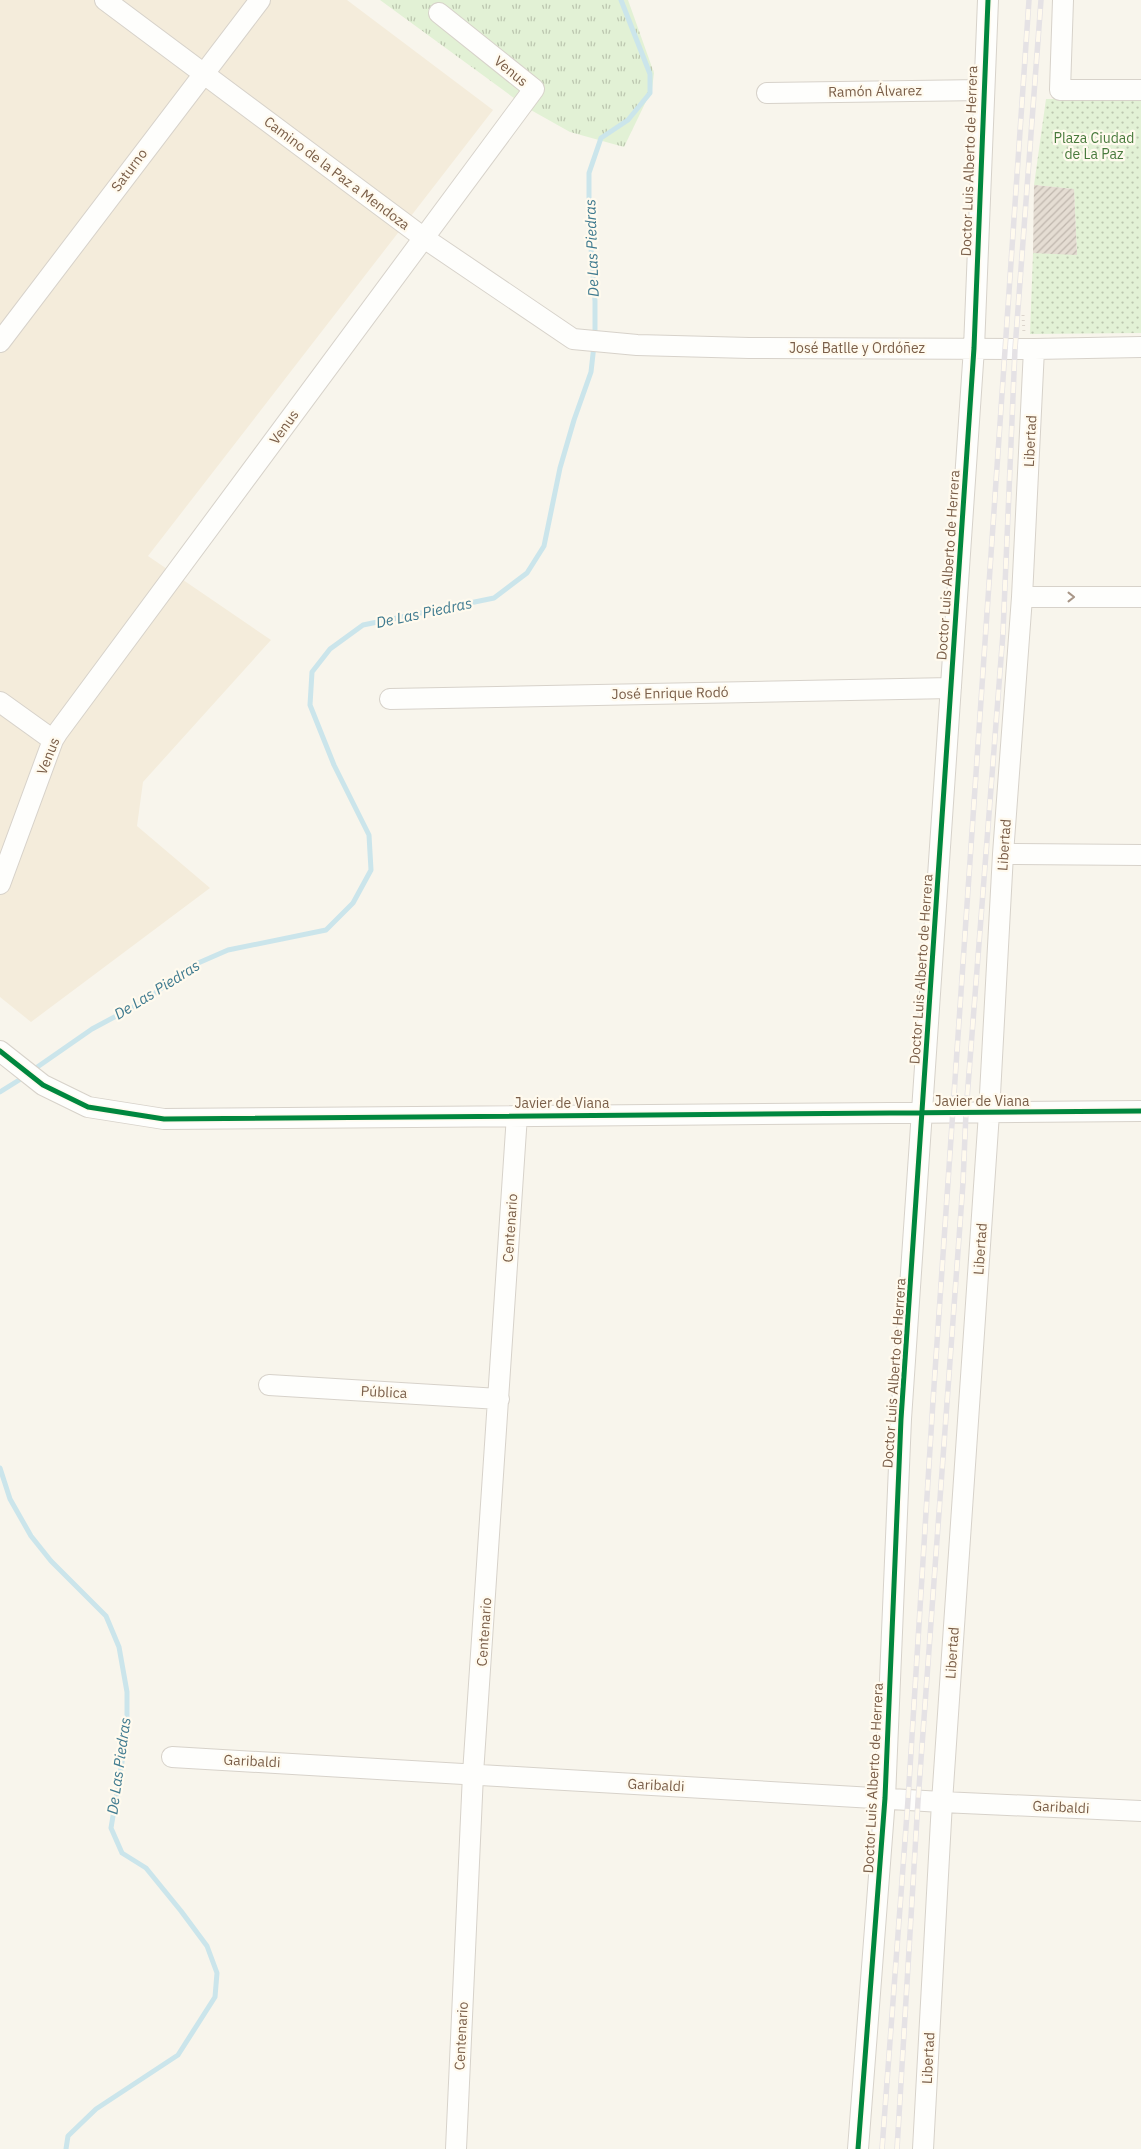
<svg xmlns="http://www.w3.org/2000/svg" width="1141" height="2149" viewBox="0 0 1141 2149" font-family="'IBM Plex Sans',sans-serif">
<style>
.residential{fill:#f4ecdb}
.grass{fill:url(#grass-tufts)}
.park{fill:url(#park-dots)}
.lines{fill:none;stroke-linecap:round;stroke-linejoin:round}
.stream{stroke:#cbe5eb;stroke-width:5}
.building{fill:url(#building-hatch)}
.street-casing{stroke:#d7d2ca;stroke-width:22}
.path{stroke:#dcd5cd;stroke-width:3;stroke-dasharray:1 4;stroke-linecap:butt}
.street{stroke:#fefefc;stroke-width:20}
.rail-casing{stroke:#e5e2e5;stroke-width:5.5}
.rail{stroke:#fffaee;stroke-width:4;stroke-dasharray:11;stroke-linecap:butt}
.cycleway-casing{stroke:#fffaee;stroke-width:8}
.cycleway{stroke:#00873e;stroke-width:5}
.oneway{stroke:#a89687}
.labels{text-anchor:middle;stroke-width:4.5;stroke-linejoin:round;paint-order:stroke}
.street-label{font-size:14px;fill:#7a5e48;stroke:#fffaee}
.park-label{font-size:14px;fill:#487a3c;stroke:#fffaee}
.water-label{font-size:15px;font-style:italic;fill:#3f7a8f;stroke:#fffaee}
</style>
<defs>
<pattern id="grass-tufts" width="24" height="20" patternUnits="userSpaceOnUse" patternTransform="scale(1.25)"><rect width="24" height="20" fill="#e2f1d5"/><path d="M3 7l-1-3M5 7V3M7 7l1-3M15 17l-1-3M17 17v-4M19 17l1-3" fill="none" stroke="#bcc6af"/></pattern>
<pattern id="park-dots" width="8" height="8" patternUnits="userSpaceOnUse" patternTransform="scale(1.25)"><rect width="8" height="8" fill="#e2f1d5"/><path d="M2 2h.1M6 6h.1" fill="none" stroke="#bcc6af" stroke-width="1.8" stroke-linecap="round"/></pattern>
<pattern id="building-hatch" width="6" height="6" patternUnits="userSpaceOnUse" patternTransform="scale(1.25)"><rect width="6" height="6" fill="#e5ddd3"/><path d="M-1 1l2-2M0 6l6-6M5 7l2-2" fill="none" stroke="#bfb6ad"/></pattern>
</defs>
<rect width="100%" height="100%" fill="#f8f5ec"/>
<path class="residential" d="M0 0H347L493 110 148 556 271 640 143 782 137 826 210 888 31 1022 0 997Z"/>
<path class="grass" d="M380 0H628L654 73 652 89 624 147 570 132 529 109Z"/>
<path class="park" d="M1046 99H1141V333L1030 334 1033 253 1077 254 1074 189 1034 185Z"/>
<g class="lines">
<path class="stream" d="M595 337V301L589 221V173L601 138 628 120 650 93V74L621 0
M33 1070 92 1029 146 1000 189 967 228 950 326 930 353 903 371 870 369 835 334 765 310 705 312 672 330 649 363 625 494 598 527 573 544 546 560 468 574 420 591 372 594 345
M0 1092 24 1077
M0 1468 10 1499 31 1536 51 1561 106 1616 119 1647 127 1692V1732L111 1828 122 1853 146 1868 181 1911 207 1946 217 1973 215 1997 178 2055 96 2109 68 2136 66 2149"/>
</g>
<path class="building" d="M1034 185 1074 189 1077 255 1033 253Z"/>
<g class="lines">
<defs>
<path id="street" d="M105 0 424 238 573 339 637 345 749 348 1034 349 1141 347
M1063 0 1060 90H1141
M767 93 983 90
M0 342 260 0
M1022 597H1141
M390 699 951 688
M0 702 53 740
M1003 854 1141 855
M0 884 53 740 58 732 534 89 439 13
M0 1051 43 1085 88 1107 164 1119 1141 1111
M269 1385 499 1399
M172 1757 942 1802 1141 1811
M456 2149 473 1774 517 1115
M858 2149 885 1798 901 1419 974 348 988 0
M923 2149 942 1802 989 1113 1003 854 1022 597 1034 349"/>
</defs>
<use href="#street" class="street-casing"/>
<path class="path" d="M1023 315 1024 333"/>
<use href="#street" class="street"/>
<defs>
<path id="rail" d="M882 2149 908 1800 933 1401 1029 0
M897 2149 918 1801 963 1183 966 1112 1003 633 1015 349 1041 0"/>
</defs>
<use href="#rail" class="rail-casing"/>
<use href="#rail" class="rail"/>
<defs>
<path id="cycleway" d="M0 1051 43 1085 88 1107 164 1119 1141 1111
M858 2149 885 1798 901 1419 974 348 988 0"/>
</defs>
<use href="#cycleway" class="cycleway-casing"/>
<use href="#cycleway" class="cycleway"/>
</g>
<defs><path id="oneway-chevron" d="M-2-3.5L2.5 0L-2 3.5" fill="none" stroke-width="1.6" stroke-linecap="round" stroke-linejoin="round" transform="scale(1.25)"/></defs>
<use class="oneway" href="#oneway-chevron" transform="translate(1071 597)"/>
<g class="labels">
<g class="street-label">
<text transform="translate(511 71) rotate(39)" y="5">Venus</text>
<text transform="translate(875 91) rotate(-1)" y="5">Ramón Álvarez</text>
<text transform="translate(969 161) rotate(-88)" y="5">Doctor Luis Alberto de Herrera</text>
<text transform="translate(129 170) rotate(-53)" y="5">Saturno</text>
<text transform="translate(337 173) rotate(37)" y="5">Camino de la Paz a Mendoza</text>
<text x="857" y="353">José Batlle y Ordóñez</text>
<text transform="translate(284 427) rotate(-54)" y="5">Venus</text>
<text transform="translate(1030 441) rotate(-87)" y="5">Libertad</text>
<text transform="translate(948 565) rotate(-86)" y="5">Doctor Luis Alberto de Herrera</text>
<text transform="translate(670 693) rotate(-1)" y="5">José Enrique Rodó</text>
<text transform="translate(48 756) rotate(-68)" y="5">Venus</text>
<text transform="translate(1004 845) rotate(-86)" y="5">Libertad</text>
<text transform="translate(921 969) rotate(-86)" y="5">Doctor Luis Alberto de Herrera</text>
<text x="982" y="1106">Javier de Viana</text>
<text x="562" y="1108">Javier de Viana</text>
<text transform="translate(510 1228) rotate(-86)" y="5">Centenario</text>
<text transform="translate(980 1249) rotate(-86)" y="5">Libertad</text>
<text transform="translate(894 1373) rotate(-86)" y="5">Doctor Luis Alberto de Herrera</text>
<text transform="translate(384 1392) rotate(3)" y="5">Pública</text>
<text transform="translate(484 1632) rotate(-86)" y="5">Centenario</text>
<text transform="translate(952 1653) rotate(-86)" y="5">Libertad</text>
<text transform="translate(252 1761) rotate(3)" y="5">Garibaldi</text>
<text transform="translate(873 1778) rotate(-87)" y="5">Doctor Luis Alberto de Herrera</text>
<text transform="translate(656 1785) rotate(3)" y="5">Garibaldi</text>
<text transform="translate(1061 1807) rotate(3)" y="5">Garibaldi</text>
<text transform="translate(461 2036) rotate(-87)" y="5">Centenario</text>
<text transform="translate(928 2058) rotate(-87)" y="5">Libertad</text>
</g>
<g class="park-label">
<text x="1094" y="143">Plaza Ciudad<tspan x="1094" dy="16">de La Paz</tspan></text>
</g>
<g class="water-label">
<text transform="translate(592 248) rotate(-92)" y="5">De Las Piedras</text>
<text transform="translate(424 613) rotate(-12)" y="5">De Las Piedras</text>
<text transform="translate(157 990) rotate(-32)" y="5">De Las Piedras</text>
<text transform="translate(119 1766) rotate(-82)" y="5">De Las Piedras</text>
</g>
</g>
</svg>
